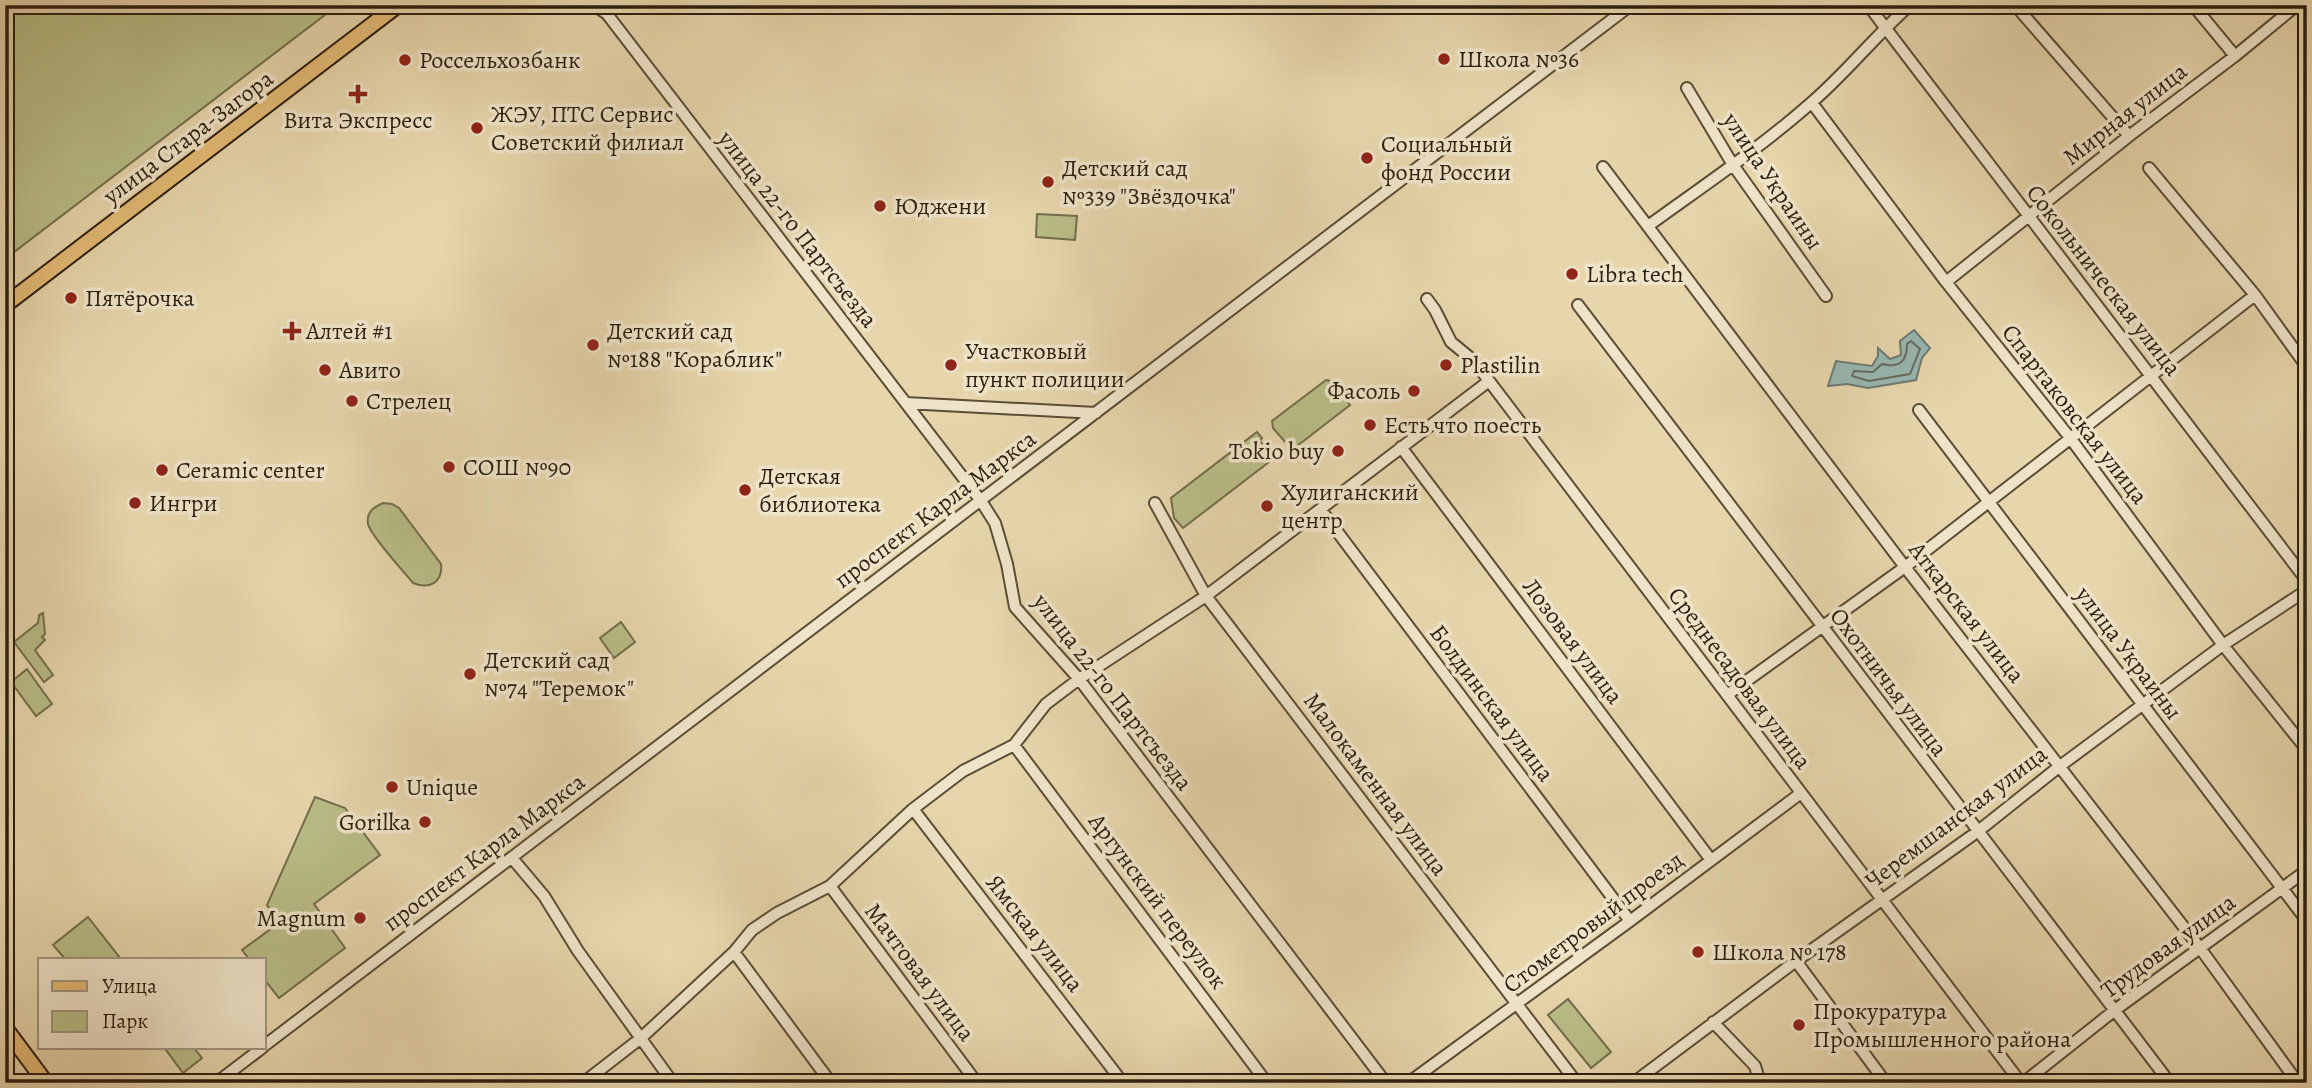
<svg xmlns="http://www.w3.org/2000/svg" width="2312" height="1088" viewBox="0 0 2312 1088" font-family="Alegreya,serif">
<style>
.green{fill:#b9bd87;stroke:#726e4b;stroke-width:2}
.water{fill:#98b7b2;stroke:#6d7a71;stroke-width:2}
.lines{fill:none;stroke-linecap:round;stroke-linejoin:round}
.shore{stroke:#626b60;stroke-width:2}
.minor-casing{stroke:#5b4d36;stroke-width:14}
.major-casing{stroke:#2c1f0f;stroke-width:18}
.minor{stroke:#efe4c9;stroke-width:10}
.major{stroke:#e4bb76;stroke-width:14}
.poi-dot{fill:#8f2418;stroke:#efe4c9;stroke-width:2.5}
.labels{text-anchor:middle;stroke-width:7;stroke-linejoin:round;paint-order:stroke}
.poi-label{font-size:24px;fill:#2c1f0f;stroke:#efe4c9;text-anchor:start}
.street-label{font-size:24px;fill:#2c1f0f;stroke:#efe4c9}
</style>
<rect width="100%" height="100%" fill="#e7d6ac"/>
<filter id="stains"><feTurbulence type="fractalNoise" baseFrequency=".00286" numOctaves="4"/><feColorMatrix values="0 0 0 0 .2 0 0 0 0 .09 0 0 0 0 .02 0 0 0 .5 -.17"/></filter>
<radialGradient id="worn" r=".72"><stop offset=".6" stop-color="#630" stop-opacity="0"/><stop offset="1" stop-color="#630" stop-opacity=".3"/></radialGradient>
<path class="green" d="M5 5H338L5 259Z
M1037 214 1077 216 1075 240 1036 237Z
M1326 380 1331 381 1350 405 1292 450 1273 428 1272 421Z
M1257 432 1262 438 1260 441 1264 446 1267 444 1277 456 1183 528 1174 518 1171 498Z
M383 503 392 504 399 508 441 564C443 582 430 590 413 583 404 572 370 535 368 524 366 512 374 507 383 503Z
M43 613 45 634 42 637 45 640 35 650 53 675 44 682 14 642 38 623 39 615Z
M621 622 635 642 614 658 600 638Z
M27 669 52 704 36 716 11 682Z
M315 797 345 808 380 855 314 904 345 948 279 998 264 979V960H250L242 950 280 922 267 905Z
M88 917 120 958 116 960H66L53 945Z
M1568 999 1611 1052 1591 1068 1548 1015Z
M169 1048H194L202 1058 183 1073 166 1050Z"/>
<path class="water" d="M1914 330 1930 348 1922 358 1916 380 1868 388 1847 384 1828 386 1836 361 1872 366 1878 356V348L1890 359 1901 355 1900 341Z"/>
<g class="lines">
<path class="shore" d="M1911 341 1920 349 1910 374 1869 381 1852 376 1854 371 1873 372 1882 364C1899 368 1907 362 1907 344Z"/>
<defs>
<path id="minor" d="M594 5 607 14 981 501 995 523 1007 564 1015 607 1079 679 1386 1083
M1868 5C2013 198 2162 388 2307 581
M2015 5 2129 136
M2193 5 2235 56
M1687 88 1733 165 1826 296
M1812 103 1946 282 2071 439 2223 645 2307 750
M1603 167 1905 567 2200 948 2298 1083
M2149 168 2255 295 2307 367
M1648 226C1703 186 1760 148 1811 103 1846 73 1875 36 1910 5
M1946 282 2129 136 2235 56 2297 5
M1427 299 1435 310 1451 342 1474 361 2021 1083
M1578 305 2170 1083
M906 403 1096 413
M1919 410 2307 921
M1401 447 1711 860
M1155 503 1206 596 1577 1083
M1321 510 1630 921
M1727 695 1905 567 2255 295
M1014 745 1267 1083
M913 809 1123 1083
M512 858 544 896 578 951 673 1083
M830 886 977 1083
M734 952 831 1083
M1796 961 1886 1083
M1713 1022 1755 1066 1760 1083
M264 1046 1631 5
M216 1083 262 1048
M583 1083 641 1038 734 952 752 930 777 913 830 886 913 809 963 771 1014 745 1046 704 1079 679 1206 596 1489 381
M1408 1083 1630 921 1801 793
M1633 1083 1796 961 1977 832 2060 766 2223 645 2307 590
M2023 1083 2115 1010 2307 870"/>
<path id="major" d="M5 305 398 5
M5 1028 46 1083"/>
</defs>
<use href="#minor" class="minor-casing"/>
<use href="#major" class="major-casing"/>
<use href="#minor" class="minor"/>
<use href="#major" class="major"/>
</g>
<g class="poi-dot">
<circle cx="1444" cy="59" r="7"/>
<circle cx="405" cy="60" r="7"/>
<path d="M354.5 83.5h7v7h7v7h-7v7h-7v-7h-7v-7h7z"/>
<circle cx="477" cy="128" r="7"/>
<circle cx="1367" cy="158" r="7"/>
<circle cx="1048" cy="182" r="7"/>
<circle cx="880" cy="206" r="7"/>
<circle cx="1572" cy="274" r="7"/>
<circle cx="71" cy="298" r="7"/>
<path d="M288.5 320.5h7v7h7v7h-7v7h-7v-7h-7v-7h7z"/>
<circle cx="593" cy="345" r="7"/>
<circle cx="951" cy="365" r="7"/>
<circle cx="1446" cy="365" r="7"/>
<circle cx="325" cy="370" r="7"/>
<circle cx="1414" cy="391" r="7"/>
<circle cx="352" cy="401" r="7"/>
<circle cx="1370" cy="425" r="7"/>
<circle cx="1338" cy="451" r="7"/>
<circle cx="449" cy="467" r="7"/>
<circle cx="162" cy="470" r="7"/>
<circle cx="745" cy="490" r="7"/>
<circle cx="135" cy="503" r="7"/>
<circle cx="1267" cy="506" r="7"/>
<circle cx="470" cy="674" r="7"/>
<circle cx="392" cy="787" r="7"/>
<circle cx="425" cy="822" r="7"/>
<circle cx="360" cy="918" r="7"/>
<circle cx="1698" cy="952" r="7"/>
<circle cx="1799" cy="1025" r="7"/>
</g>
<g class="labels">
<g class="poi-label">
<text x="1458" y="67">Школа №36</text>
<text x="419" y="68">Россельхозбанк</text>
<text x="491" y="122">ЖЭУ, ПТС Сервис<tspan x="491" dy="28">Советский филиал</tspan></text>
<text x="358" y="128" text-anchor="middle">Вита Экспресс</text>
<text x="1381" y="152">Социальный<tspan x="1381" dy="28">фонд России</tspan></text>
<text x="1062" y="176">Детский сад<tspan x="1062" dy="28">№339 "Звёздочка"</tspan></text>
<text x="894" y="214">Юджени</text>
<text x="1586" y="282">Libra tech</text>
<text x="85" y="306">Пятёрочка</text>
<text x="306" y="339">Алтей #1</text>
<text x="607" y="339">Детский сад<tspan x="607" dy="28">№188 "Кораблик"</tspan></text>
<text x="965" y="359">Участковый<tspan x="965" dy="28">пункт полиции</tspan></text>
<text x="1460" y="373">Plastilin</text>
<text x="339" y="378">Авито</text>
<text x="1400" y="399" text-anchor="end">Фасоль</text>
<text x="366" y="409">Стрелец</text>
<text x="1384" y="433">Есть что поесть</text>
<text x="1324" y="459" text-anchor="end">Tokio buy</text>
<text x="463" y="475">СОШ №90</text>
<text x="176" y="478">Ceramic center</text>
<text x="759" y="484">Детская<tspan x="759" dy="28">библиотека</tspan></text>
<text x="1281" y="500">Хулиганский<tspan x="1281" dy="28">центр</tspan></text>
<text x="149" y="511">Ингри</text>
<text x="484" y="668">Детский сад<tspan x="484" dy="28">№74 "Теремок"</tspan></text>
<text x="406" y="795">Unique</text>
<text x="411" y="830" text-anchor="end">Gorilka</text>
<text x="346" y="926" text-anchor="end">Magnum</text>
<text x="1712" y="960">Школа № 178</text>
<text x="1813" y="1019">Прокуратура<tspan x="1813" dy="28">Промышленного района</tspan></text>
</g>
<g class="street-label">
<text transform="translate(2125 114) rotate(-38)" y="8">Мирная улица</text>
<text transform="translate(188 137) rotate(-37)" y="8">улица Стара-Загора</text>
<text transform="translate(1773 181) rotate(56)" y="8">улица Украины</text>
<text transform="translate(798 229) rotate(52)" y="8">улица 22-го Партсъезда</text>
<text transform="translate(2104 280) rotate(52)" y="8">Сокольническая улица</text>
<text transform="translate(2075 414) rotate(52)" y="8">Спартаковская улица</text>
<text transform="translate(935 509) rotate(-37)" y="8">проспект Карла Маркса</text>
<text transform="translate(1967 612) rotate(52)" y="8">Аткарская улица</text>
<text transform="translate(1573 641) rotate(53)" y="8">Лозовая улица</text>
<text transform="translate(2129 653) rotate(53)" y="8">улица Украины</text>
<text transform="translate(1740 678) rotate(53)" y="8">Среднесадовая улица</text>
<text transform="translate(1889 682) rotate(53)" y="8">Охотничья улица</text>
<text transform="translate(1113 692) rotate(52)" y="8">улица 22-го Партсъезда</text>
<text transform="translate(1492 703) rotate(53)" y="8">Болдинская улица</text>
<text transform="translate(1376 784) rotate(53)" y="8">Малокаменная улица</text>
<text transform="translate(1956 817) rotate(-37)" y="8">Черемшанская улица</text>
<text transform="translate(484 852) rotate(-37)" y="8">проспект Карла Маркса</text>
<text transform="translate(1158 901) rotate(53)" y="8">Аргунский переулок</text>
<text transform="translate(1593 922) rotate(-37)" y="8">Стометровый проезд</text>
<text transform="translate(1035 933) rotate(52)" y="8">Ямская улица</text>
<text transform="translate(2168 946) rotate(-36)" y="8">Трудовая улица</text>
<text transform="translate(920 972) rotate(53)" y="8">Мачтовая улица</text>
</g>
</g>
<rect width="2312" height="1088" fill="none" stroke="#e7d6ac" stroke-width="28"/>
<rect x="7" y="7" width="2298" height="1074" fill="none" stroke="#2c1f0f" stroke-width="3.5"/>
<rect x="14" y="14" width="2284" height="1060" fill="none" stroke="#2c1f0f" stroke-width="2"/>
<rect x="38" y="958" width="228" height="91" fill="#efe4c9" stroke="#a1957f" stroke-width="2"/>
<rect x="52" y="981" width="35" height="10" fill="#e4bb76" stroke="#a1957f" stroke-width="2"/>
<text x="102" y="993" font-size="21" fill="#2c1f0f">Улица</text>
<rect x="52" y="1011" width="35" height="21" fill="#b9bd87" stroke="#a1957f" stroke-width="2"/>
<text x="102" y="1028" font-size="21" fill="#2c1f0f">Парк</text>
<rect width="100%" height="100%" filter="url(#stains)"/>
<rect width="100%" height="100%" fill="url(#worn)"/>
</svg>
